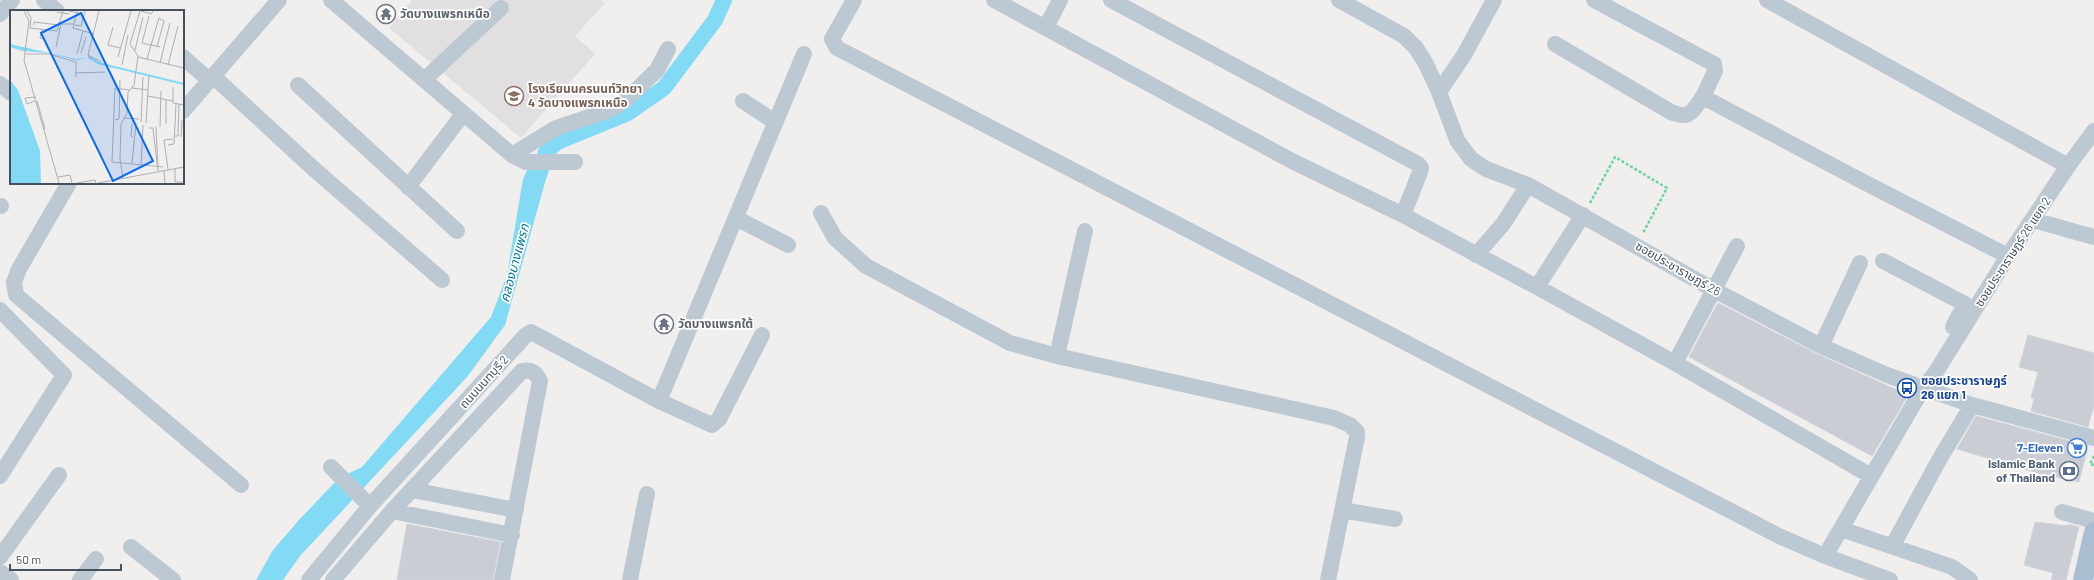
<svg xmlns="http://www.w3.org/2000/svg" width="2094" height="580" viewBox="0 0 2094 580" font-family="Barlow,'Noto Sans Thai',sans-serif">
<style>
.education{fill:#e2dfe0}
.water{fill:#82daf4}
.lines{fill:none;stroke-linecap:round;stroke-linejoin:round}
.canal{stroke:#82daf4;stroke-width:16}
.building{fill:#cacdd4;stroke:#d2d4db}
.path{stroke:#6dd4a3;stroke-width:2.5;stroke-dasharray:3 2;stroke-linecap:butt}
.minor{stroke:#bdc9d2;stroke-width:16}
.major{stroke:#abbdd0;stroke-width:20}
.labels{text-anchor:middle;stroke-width:3.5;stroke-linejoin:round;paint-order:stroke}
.worship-label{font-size:12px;font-weight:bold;fill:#5b616d;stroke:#fff;text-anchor:start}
.education-label{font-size:12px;font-weight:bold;fill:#785e54;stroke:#fff;text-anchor:start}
.street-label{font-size:12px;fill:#45515e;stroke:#fff}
.transit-label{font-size:12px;font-weight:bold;fill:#164399;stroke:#fff;text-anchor:start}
.shop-label{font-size:12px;font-weight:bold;fill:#366cbe;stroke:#fff;text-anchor:end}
.service-label{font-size:12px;font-weight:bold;fill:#4e5e75;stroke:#fff;text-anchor:end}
.water-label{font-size:13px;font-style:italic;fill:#037a9c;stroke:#fff}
.inset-river{fill:none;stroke:#82daf4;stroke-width:2}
.inset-road{fill:none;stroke:#acafb4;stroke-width:1}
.view{fill:#096bf0;fill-opacity:0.15;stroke:#096bf0;stroke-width:2}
.inset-edge{fill:none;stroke:#45515e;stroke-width:2}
</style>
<rect width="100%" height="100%" fill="#f1eeee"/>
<path class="education" d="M412 0H601L605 3 575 36 595 54 521 138 389 28Z"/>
<path class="water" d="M529 166 549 168 505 325 467 377 300 556 283 580H256L273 550 299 520 339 478 362 467 491 317 507 275 523 179Z"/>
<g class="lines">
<path class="canal" d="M539 175 546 152 557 142 628 113 664 88 715 20 724 0"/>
</g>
<path class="building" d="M1718 303 1817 354 1908 395 1872 456 1689 357Z
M2028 335 2094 353V406L2088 427 2031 411 2034 399 2031 398 2038 372 2019 367Z
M1976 416 2088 446 2079 482 2041 474 1957 449Z
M2035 522 2068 526V524L2079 527 2066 580H2051L2053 573 2024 565Z
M407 524 500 542 493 580H397Z"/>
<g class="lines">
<path class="path" d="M1590 203 1615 157 1667 188 1643 233
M2094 456 2090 464 2094 465"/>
<path class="minor" d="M44 0 57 11
M331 0 512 155 526 162H575
M854 0 832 39 837 48 1779 536 1825 556 1890 580
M994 0 1292 161 1403 215 1537 287 1675 363 1871 476
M1111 0 1418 164 1421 168 1420 172 1403 215
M1339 0 1404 36 1416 48 1426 64 1439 92 1457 140 1471 159 1486 169 1528 185 1714 290 1821 346 1887 375 1972 405 2094 438
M1594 0 1714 64 1715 71 1703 97 1854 177 2008 256
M1767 0 2068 166
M0 14 12 0
M1046 27 1060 0
M1555 44 1671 112C1691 120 1692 111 1703 97
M183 57 210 81
M214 77 315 170 442 280
M425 79 501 8
M0 84 11 93
M298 85 457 231
M1439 92 1464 55 1494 0
M743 101 775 122
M183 111 279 0
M512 155 556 128 610 110 627 99 657 70 668 49
M69 183 19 269 14 282 16 295 241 485
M408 187 463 114
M0 206H1
M821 213 835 238 866 266 1010 343 1057 356 1334 418 1350 425 1357 432V437L1328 580
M736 218 788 245
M2033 220 2094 237
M1476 255 1503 224 1528 185
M1883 261 1965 304 1953 327
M1537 287 1583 215
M0 310 64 375 0 476
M1821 346 1860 263
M1057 356 1085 231
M1675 363 1737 246
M659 401 804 54
M331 467 370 506
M412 490 516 510
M1342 510 1395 519
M392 511 512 535
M2062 512 2094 521
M1841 529 1952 567 1970 580
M1893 545 1939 460 1972 405
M131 547 173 580
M1825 556 1923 388 1934 375 2008 256 2068 166 2094 131
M0 557 59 475
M0 572 11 580
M80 580 96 559
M309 580 370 506 526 335 531 332 659 401 712 425 719 419 762 335
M333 580 392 511 522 371C532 369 536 373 540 381L502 580
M630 580 647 494"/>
<path class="major" d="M2083 580 2094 532"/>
</g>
<defs>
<symbol id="temple-ring" viewBox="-11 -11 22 22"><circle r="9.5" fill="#fff" stroke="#6b7280" stroke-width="1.5"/><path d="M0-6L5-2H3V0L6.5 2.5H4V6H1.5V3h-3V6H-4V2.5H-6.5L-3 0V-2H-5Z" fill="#6b7280"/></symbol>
<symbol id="school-ring" viewBox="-11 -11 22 22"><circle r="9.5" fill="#fff" stroke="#8d6e63" stroke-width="1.5"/><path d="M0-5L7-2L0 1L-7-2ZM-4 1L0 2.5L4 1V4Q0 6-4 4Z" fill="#8d6e63"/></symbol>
<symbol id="bus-ring" viewBox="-11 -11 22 22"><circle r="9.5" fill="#fff" stroke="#1a4fb4" stroke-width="1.5"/><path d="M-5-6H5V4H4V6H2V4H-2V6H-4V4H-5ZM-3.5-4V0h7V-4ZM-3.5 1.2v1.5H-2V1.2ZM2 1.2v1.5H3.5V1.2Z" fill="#1a4fb4"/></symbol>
<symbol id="supermarket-ring" viewBox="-11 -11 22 22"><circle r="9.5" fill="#fff" stroke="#3f7fe0" stroke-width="1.5"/><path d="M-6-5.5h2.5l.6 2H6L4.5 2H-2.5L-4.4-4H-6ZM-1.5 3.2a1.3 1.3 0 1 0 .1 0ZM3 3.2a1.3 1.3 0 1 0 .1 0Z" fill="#3f7fe0"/></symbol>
<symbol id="bank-ring" viewBox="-11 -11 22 22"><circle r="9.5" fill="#fff" stroke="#5c6f8a" stroke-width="1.5"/><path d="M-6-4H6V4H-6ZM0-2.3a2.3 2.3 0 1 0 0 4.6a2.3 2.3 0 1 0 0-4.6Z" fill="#5c6f8a"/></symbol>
</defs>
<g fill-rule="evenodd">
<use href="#temple-ring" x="375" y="3" width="22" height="22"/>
<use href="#school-ring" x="503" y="85" width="22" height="22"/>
<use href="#temple-ring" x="653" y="313" width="22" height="22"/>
<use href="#bus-ring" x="1896" y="377" width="22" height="22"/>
<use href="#supermarket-ring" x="2066" y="437" width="22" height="22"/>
<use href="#bank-ring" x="2058" y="460" width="22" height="22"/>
</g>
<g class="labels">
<g class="worship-label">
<text x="400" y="18">วัดบางแพรกเหนือ</text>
<text x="678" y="328">วัดบางแพรกใต้</text>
</g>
<g class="education-label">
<text x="528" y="93">โรงเรียนนครนนท์วิทยา<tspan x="528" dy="14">4 วัดบางแพรกเหนือ</tspan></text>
</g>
<g class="street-label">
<text transform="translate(2013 252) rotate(-57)" y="4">ซอยประชาราษฎร์ 26 แยก 2</text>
<text transform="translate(1678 269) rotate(30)" y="4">ซอยประชาราษฎร์ 26</text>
<text transform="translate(484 382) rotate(-48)" y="4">ถนนนนทบุรี 2</text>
</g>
<g class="transit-label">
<text x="1921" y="385">ซอยประชาราษฎร์<tspan x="1921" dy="14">26 แยก 1</tspan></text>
</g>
<g class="shop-label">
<text x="2063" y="452">7-Eleven</text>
</g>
<g class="service-label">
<text x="2055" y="468">Islamic Bank<tspan x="2055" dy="14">of Thailand</tspan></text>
</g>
<g class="water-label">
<text transform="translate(514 263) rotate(-75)" y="5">คลองบางแพรก</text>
</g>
</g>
<g transform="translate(10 10)">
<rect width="174" height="174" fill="#f1eeee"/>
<path d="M0 34 66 49 78 48 66 50 38 43 13 41 0 37ZM0 70 8 80 30 141 31 173H0Z" fill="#82daf4"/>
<path class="inset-river" d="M79 47 88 53 174 74M0 120 22 173M0 135 17 173"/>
<path class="inset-road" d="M14 1 19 11 14 50 49 173M17 1 21 8 20 18M59 1 73 4M67 1 63 18 84 24M131 1 141 4 143 1M47 2 59 4M139 6 132 33 150 37M24 15V12L49 15M65 15 71 16 75 1M103 17 98 35 110 38M20 18 47 21 53 1M32 19 30 28 35 29M46 37 51 14H64M125 40 133 7M71 43 76 27M16 44H39L66 52V67M67 44 73 21M78 45 91 52M108 47 121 1M128 47 174 58M80 49 78 45 89 1M137 49 149 8 154 11 147 37M150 53 160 13M112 55 118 25M158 55 168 16M66 63 95 62M163 77V93L174 95M122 78 138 80M119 80 105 78 102 152 153 157M138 86 163 91M25 91 17 94 15 88 26 87M27 91 35 119M114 108 129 109M105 110 109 109 110 70M131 112 133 67M136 113 139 65M122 114 121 126 123 127M156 114V90M146 117 148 157M150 117 151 81M139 118H143L148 161M165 126H168L169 94M171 127 172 110M158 135 164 134 166 94M122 153 126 113M131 155 133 115M158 159 154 130 163 129M165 159V172H173M154 161 155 173M48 167 60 165 62 173M113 168 110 149 111 114 117 103 118 82 124 75 128 46 120 34 130 1M67 173 85 170 86 173M88 173 174 157"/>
<path class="view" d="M71 3 143 151 103 171 31 23Z"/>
<rect width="174" height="174" class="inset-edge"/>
</g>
<path d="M10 564v6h111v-6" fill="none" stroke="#45515e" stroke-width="2"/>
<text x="16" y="564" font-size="12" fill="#45515e" stroke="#ffffff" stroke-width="3" paint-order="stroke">50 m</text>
</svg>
